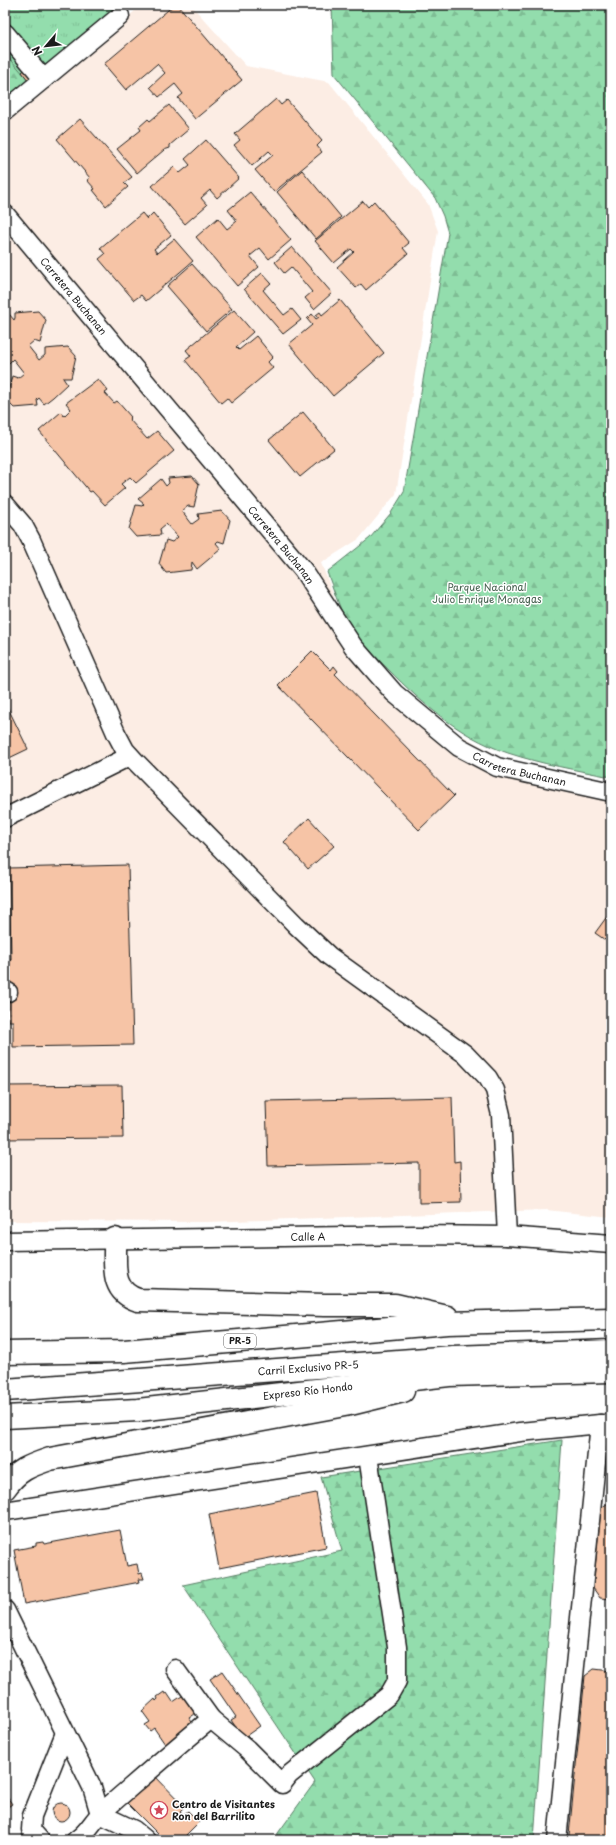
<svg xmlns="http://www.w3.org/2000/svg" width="616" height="1845" viewBox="0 0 616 1845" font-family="'Playpen Sans',sans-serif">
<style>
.built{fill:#fcede4}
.grass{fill:url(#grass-tufts);stroke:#587c64}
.forest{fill:url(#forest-firs);stroke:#587c64}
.building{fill:#f6c4a6;stroke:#1c1c1c}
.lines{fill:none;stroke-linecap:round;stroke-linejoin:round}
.minor-casing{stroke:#1c1c1c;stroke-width:21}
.highway-casing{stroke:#1c1c1c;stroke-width:25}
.minor{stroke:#fff;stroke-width:18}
.highway{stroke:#fff;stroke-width:22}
.labels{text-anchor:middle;stroke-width:3;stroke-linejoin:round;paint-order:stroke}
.shield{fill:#fff;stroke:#606060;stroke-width:1}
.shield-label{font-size:9px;font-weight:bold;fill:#1c1c1c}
.street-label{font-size:10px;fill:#1c1c1c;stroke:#fff}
.park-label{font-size:10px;fill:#46604f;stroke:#fff}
.poi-label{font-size:10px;font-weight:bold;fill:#1c1c1c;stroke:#fff;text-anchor:start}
</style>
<defs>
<pattern id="grass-tufts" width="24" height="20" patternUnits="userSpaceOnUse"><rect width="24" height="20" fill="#93ddad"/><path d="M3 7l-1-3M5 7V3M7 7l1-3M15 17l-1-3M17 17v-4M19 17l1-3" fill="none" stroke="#7ebd94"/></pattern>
<pattern id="forest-firs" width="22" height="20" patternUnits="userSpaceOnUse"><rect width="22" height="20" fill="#93ddad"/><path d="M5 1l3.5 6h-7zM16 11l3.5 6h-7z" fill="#7ebd94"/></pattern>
</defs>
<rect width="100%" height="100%" fill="#fff"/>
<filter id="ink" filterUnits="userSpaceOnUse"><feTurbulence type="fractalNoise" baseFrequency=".025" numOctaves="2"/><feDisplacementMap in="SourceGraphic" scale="8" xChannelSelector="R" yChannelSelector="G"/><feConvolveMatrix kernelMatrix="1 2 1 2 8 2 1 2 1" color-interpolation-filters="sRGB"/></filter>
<g filter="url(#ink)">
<path class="built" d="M142 5H191L246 66 329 82 428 204 438 231 396 494 359 539 321 563 345 624 402 688 452 730 505 760 611 782V1217L546 1210 207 1222 5 1221V120Z"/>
<path class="grass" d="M5 5H125L5 106Z"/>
<path class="forest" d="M332 5H611V777C576 770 541 764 508 753 457 736 417 699 381 662 370 650 355 637 347 623 339 607 333 588 327 572L370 538 391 513 404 492 448 233 443 216 435 198 334 74Z
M5 53 32 84 5 106Z
M562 1440 534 1840H273L315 1782 183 1585 342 1551 321 1477Z"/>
<path class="building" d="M174 5H178L242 80 195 119 178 98 183 94 175 84 159 97 150 87 165 73 157 64 126 90 104 64Z
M29 66 35 74 28 80 22 72Z
M276 99 281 105 287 100 322 141 317 146 322 152 274 192 255 170 273 155 269 151 252 166 234 145 240 140 235 134Z
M169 105 189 129 170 145V148L164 150 137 173 117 149 141 130 139 127 148 119 150 121Z
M80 119 132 177 124 183 128 187 106 206 93 190 95 189 87 180 90 178 57 139Z
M206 140 239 178 217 198 210 190 201 198 207 205 185 224 152 186 174 167 180 173 190 165 185 159Z
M302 170 341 217 316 239 277 192Z
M250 192 291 240 269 259 260 248 250 256 259 267 237 286 196 237 218 218 227 229 237 221 228 210Z
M363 201 368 207 374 201 409 243 403 248 408 254 366 290 361 284 356 288 337 267 354 252 351 249 334 263 315 241Z
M142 213 147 219 153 213 171 235 154 249 157 253 174 239 193 261 146 301 141 295 134 300 99 259 105 254 100 248Z
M292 247 332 293 314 309 305 298 312 292 291 267 284 273 275 262Z
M192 264 232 309 206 331 167 286Z
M262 273 271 283 263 290 284 315 292 309 301 320 283 334 244 289Z
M340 300 384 353 333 396 289 344 312 325 307 319 312 314 316 319 319 317 316 315 320 312 322 315Z
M234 310 253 332 236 347 239 350 256 336 273 357 268 362 273 368 231 403 227 398 221 403 185 360 191 356 186 350Z
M38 311 46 320 40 343 34 341 28 346 39 360 45 355V349L68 347 76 356 71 378H63L67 384 53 397 44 404 39 398 37 400 38 406 14 408 6 400 12 376 18 378 24 373 13 359 8 364V370H5V318L9 314 14 320 15 318V313Z
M98 379 108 391 105 393 114 403 117 401 131 417 129 419 147 439 157 431 174 451 136 483 130 477 121 484 125 488 105 505 92 491 90 492 39 431 61 412 64 416 71 409 66 403Z
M303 412 334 449 300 477 269 440Z
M192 476 199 484 194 507 188 506 182 511 192 524 199 519 198 514 222 511 230 520 224 543 218 541 216 543 221 549 197 569 192 562 191 570 166 573 159 564 166 540 172 542 178 537 166 524 160 529 161 535 136 537 129 529 136 505 142 506 144 504 138 499 161 479 166 486 169 483 168 478Z
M312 651 331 670 334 666 338 671 335 674 454 796 419 830 278 685Z
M5 702 28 749 5 760Z
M309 818 334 846 308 869 284 842Z
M128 865 133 1045 13 1047V1021H9L7 960H11L9 868Z
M611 911V944L595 933Z
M122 1085 123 1138 5 1139V1086Z
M452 1097 454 1162 460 1161 461 1202 419 1203V1163L268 1166 266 1101Z
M316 1493 326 1547 219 1568 209 1514Z
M611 1501V1599L600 1598 593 1588 601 1508Z
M120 1530 127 1566 137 1564 139 1574 142 1573 144 1579H139L140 1582 24 1604 14 1550 36 1546V1543L43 1542 44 1544Z
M594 1669 611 1671V1840H573L569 1835 585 1676Z
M222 1671 260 1726 243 1738 231 1720 236 1717 210 1679Z
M164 1692 165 1694 167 1693 173 1702 185 1694 198 1712 189 1718 195 1726 167 1747 154 1728 150 1731 145 1725 150 1722 142 1711 155 1699 156 1701 158 1699 157 1697Z
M152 1773 185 1807 180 1812 183 1815 188 1811 199 1822 186 1835 192 1840H164L124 1800Z
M5 1794 12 1804 5 1809Z
M52 1812a9 9 0 1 1 18 0a9 9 0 1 1-18 0Z"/>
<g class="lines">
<defs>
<g id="minor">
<path d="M5 33 44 79"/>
<path d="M5 111 120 16"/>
<path id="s1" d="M5 214 303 570 353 646 394 693 459 747 497 767 611 792"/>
<path d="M5 504 23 525 31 540 116 733 125 750 135 761 296 925 329 956 465 1054 488 1078 495 1090 501 1115 507 1236"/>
<path d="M5 818 130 756"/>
<path d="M5 992H8"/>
<path id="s2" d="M5 1241 415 1235 507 1236 611 1244"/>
<path d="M5 1511 520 1432 600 1424H611"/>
<path d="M5 1610 92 1787 100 1814 134 1830 146 1840"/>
<path d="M175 1669 211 1719"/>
<path d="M40 1840 31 1830 32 1816 65 1733"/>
<path d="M76 1840C88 1833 93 1820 103 1811 139 1780 174 1749 211 1719L247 1749 282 1784 289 1775 389 1695 397 1681V1647L368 1456"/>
<path d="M557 1840 600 1424"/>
</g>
<g id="highway">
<path d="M115 1239C116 1264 109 1291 138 1300L325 1305H395L447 1317"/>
<path d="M5 1353 124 1351 447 1323 611 1319"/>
<path id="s3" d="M5 1390 453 1357 611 1351"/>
<path id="s4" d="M5 1417 138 1410 449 1375 611 1371"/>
<path d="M5 1488C18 1470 29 1466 50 1459L350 1404 403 1391"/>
</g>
</defs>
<use href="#minor" class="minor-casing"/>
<use href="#highway" class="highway-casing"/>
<use href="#minor" class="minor"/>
<use href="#highway" class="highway"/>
</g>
</g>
<defs>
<symbol id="sight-ring" viewBox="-11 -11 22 22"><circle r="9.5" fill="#fff" stroke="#d1495b" stroke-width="1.5"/><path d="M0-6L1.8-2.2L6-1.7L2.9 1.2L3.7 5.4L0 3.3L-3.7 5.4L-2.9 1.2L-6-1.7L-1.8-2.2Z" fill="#d1495b"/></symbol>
</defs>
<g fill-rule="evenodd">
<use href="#sight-ring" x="149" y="1800" width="20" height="20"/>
</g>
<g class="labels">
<rect class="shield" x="224" y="1334" width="32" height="14" rx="3"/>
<g class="shield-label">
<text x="240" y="1344">PR-5</text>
</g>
<g class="street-label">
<text dy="4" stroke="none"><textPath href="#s1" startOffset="107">Carretera Buchanan</textPath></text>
<text dy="4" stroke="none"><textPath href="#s1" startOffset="431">Carretera Buchanan</textPath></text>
<text dy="4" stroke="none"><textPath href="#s1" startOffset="767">Carretera Buchanan</textPath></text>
<text dy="4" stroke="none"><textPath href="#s2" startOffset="303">Calle A</textPath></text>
<text dy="4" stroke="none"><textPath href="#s3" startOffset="304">Carril Exclusivo PR-5</textPath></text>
<text dy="4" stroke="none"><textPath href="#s4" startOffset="304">Expreso Río Hondo</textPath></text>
</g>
<g class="park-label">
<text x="487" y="591">Parque Nacional<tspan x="487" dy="12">Julio Enrique Monagas</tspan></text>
</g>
<g class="poi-label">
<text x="172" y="1808">Centro de Visitantes<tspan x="172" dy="12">Ron del Barrilito</tspan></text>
</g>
</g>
<rect width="616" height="1845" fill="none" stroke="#fff" stroke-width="20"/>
<rect x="10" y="10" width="596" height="1825" fill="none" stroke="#1c1c1c" stroke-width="1.5" filter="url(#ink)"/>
<g transform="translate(46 46) rotate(242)" stroke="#ffffff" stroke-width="3" paint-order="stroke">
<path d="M0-3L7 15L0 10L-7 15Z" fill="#1c1c1c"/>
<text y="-6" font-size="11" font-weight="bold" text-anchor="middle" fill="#1c1c1c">N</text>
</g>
</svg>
